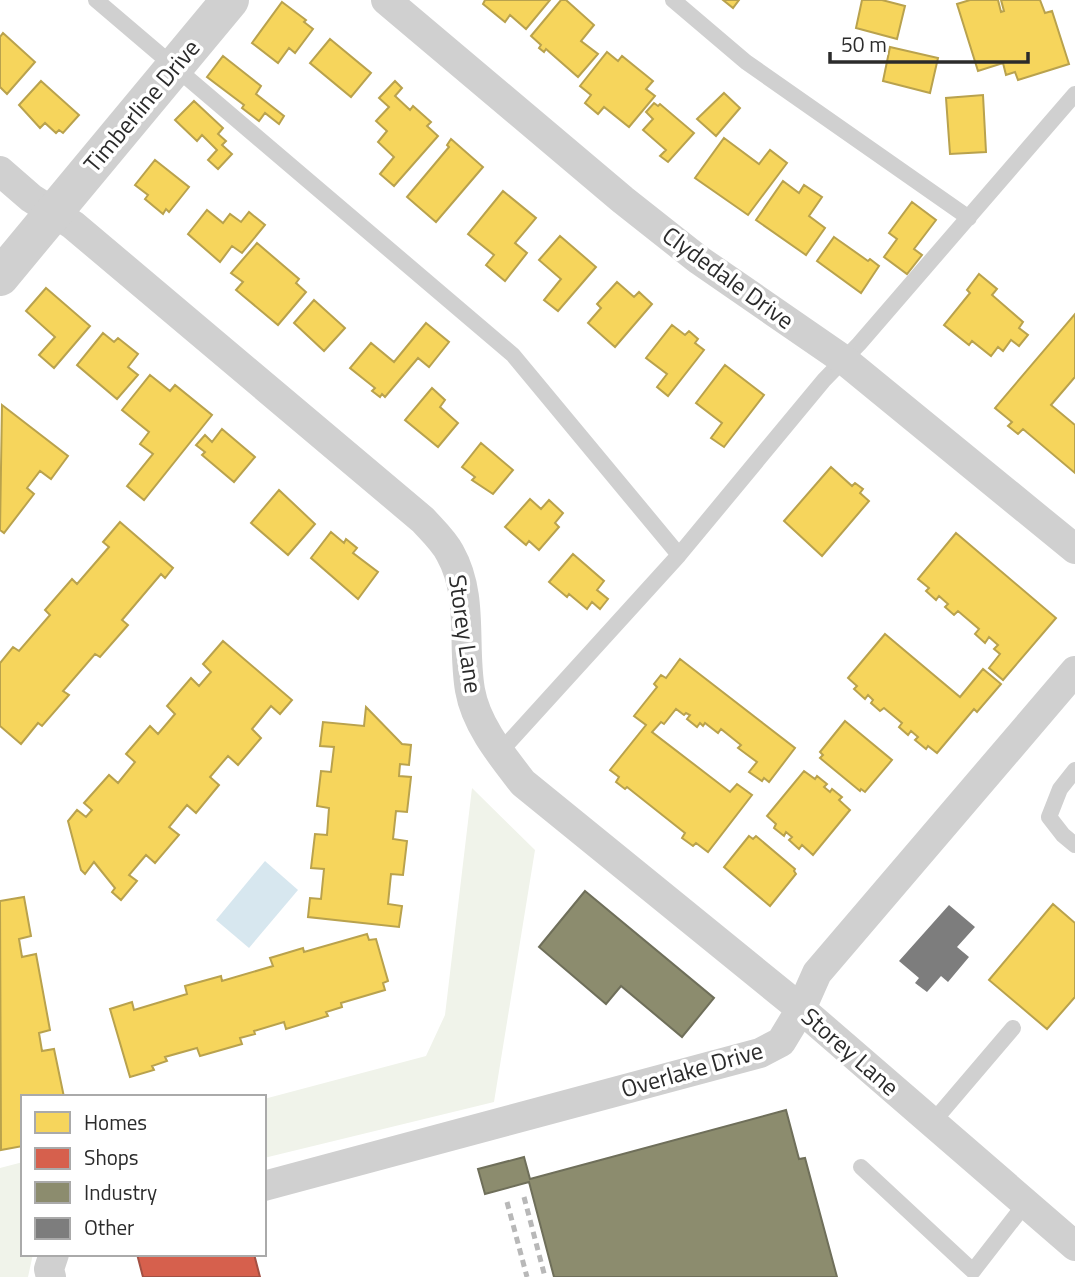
<svg xmlns="http://www.w3.org/2000/svg" width="1075" height="1277" viewBox="0 0 1075 1277" font-family="'Titillium Web',sans-serif">
<style>
.green{fill:#f0f3ea}
.water{fill:#d7e7ef}
.homes{fill:#f6d55c;stroke:#b9a24d;stroke-width:2}
.shops{fill:#d6604d;stroke:#a35043;stroke-width:2}
.industry{fill:#8c8c6e;stroke:#6f6f5a;stroke-width:2}
.building{fill:#7d7d7d}
.lines{fill:none;stroke-linecap:round;stroke-linejoin:round}
.service{stroke:#d0d0d0;stroke-width:16}
.minor{stroke:#d0d0d0;stroke-width:30}
.tertiary{stroke:#d0d0d0;stroke-width:38}
.rail{stroke:#b8b8b8;stroke-width:5;stroke-dasharray:7 5;stroke-linecap:butt}
.labels{text-anchor:middle;stroke-width:7;stroke-linejoin:round;paint-order:stroke}
.street-label{font-size:24px;fill:#2b2b2b;stroke:#fff}
</style>
<rect width="100%" height="100%" fill="#fff"/>
<path class="green" d="M472 788 535 850 494 1102 264 1158V1099L426 1056 445 1015Z
M23 1162V1254H33L28 1277H0V1168Z"/>
<path class="water" d="M265 861 298 890 249 948 216 920Z"/>
<path class="homes" d="M485 0H550L526 29 510 15 505 22 483 4Z
M561 0H566L594 25 581 41 598 54 578 77 546 49 544 52 539 48 541 45 531 36Z
M723 0H739L733 8Z
M862 0H882L905 6 897 39 856 28Z
M970 0H998L1001 12 1004 11 1001 0H1040L1045 13 1052 11 1069 64 1018 80 1015 72 1006 75 1003 63 978 71 957 4Z
M282 2 306 20 304 22 313 29 295 53 289 48 278 63 252 43Z
M3 33 35 62 7 94 0 87V37Z
M330 39 371 73 351 97 310 63Z
M890 47 938 58 930 93 883 81Z
M607 52 618 61 622 56 653 81 646 89 655 96 629 127 604 107 598 114 585 103 591 95 580 86Z
M223 56 261 86 256 94 284 116 279 124 265 113 259 121 242 108 244 105 207 77Z
M41 81 79 115 63 133 59 130 56 133 45 123 40 128 19 105Z
M395 81 402 88 395 96 410 110 413 106 431 122 427 126 438 136 394 186 380 174 394 157 378 142 387 131 376 121 389 107 379 98Z
M724 93 740 108 716 136 697 119Z
M983 95 986 152 950 154 946 98Z
M194 101 223 128 218 134 226 141 222 145 232 154 218 169 208 160 217 150 202 135 197 141 175 120Z
M654 103 658 106 660 104 694 133 668 162 660 156 666 150 643 130 653 119 646 112Z
M724 138 759 164 770 150 787 163 748 215 695 178Z
M451 139 483 167 436 222 407 197 449 147 447 145Z
M155 160 189 187 169 212 166 209 163 214 145 199 148 195 135 185Z
M783 181 799 193 804 185 822 197 809 216 825 228 806 255 756 220Z
M503 191 536 218 515 243 527 253 505 281 486 265 494 255 468 234Z
M912 202 936 220 914 249 922 255 907 274 884 257 897 239 889 233Z
M207 210 223 223 230 214 241 222 249 212 265 225 242 253 232 246 220 262 188 234Z
M560 236 596 267 558 311 544 300 561 279 539 260Z
M834 237 868 261 870 259 879 266 861 293 817 261Z
M257 243 299 279 296 283 306 292 278 325 236 290 243 282 231 273Z
M979 274 997 289 992 295 1023 322 1019 328 1028 335 1019 346 1011 340 1003 351 998 347 991 356 972 341 969 345 944 325 970 293 967 290Z
M617 282 634 297 639 292 652 304 615 347 588 323 601 308 597 304Z
M46 288 90 326 54 368 39 355 55 337 26 311Z
M314 300 345 328 324 351 294 323Z
M1075 314V377L1051 405 1075 425V473L1023 429 1018 434 1008 426 1012 422 995 408Z
M426 323 449 342 429 367 418 358 385 397 382 394 380 397 372 391 375 388 350 368 371 343 394 362Z
M672 325 685 335 689 331 698 339 695 343 704 350 668 396 657 387 667 374 646 358Z
M103 333 114 342 118 338 138 354 128 367 138 375 117 399 77 365Z
M725 365 764 395 724 447 711 438 722 423 696 403Z
M150 375 170 391 175 385 212 415 144 500 127 486 153 454 140 444 149 432 122 410Z
M432 388 445 400 440 407 458 423 438 447 405 420Z
M2 405 68 456 51 479 40 471 27 488 34 494 4 533 0 530Z
M222 429 255 457 234 482 202 455 205 452 196 445 205 435 212 442Z
M481 443 513 470 493 494 472 480 475 477 462 467Z
M831 467 852 486 855 483 863 489 860 493 869 501 822 556 784 521Z
M279 490 315 524 288 555 251 523Z
M530 499 541 509 549 500 563 513 555 523 559 527 539 550 529 541 526 545 505 527Z
M120 522 173 568 165 578 161 574 122 620 128 625 100 657 95 654 63 691 69 695 42 726 38 723 21 744 0 726V663L13 647 19 651 50 615 45 610 72 579 77 584 109 547 103 542Z
M331 532 344 543 346 539 357 548 353 553 378 572 358 599 311 558Z
M956 533 1056 618 1003 680 989 668 1000 654 994 649 998 645 989 637 985 643 975 634 979 629 958 611 954 615 945 607 948 604 939 596 936 600 926 591 929 588 918 579Z
M573 554 604 581 597 590 608 599 600 609 592 602 587 609 569 594 567 597 549 582Z
M885 634 960 697 983 669 1001 684 977 712 974 709 937 753 928 746 926 749 915 740 918 737 911 731 908 735 899 727 902 723 884 708 880 711 871 703 873 700 868 695 865 699 854 689 857 686 848 678Z
M223 641 292 700 280 714 271 706 252 729 261 738 238 765 228 756 210 777 219 785 196 813 187 805 169 827 179 835 155 863 146 855 129 875 137 881 121 900 112 892 115 888 94 862 85 874 81 870 68 821 77 810 86 817 92 810 84 803 109 775 118 783 135 762 126 754 150 726 158 734 175 714 167 706 191 678 199 686 211 672 203 664Z
M680 659 795 748 769 782 764 778 762 781 749 772 757 762 738 748 741 745 721 729 718 733 705 723 703 726 700 723 697 727 687 719 690 715 686 713 684 715 676 709 664 724 661 722 652 732 730 792 737 784 752 795 708 852 696 843 693 846 682 838 685 833 627 787 625 789 616 782 619 777 610 770 646 725 634 716 657 687 654 684 661 675 666 678Z
M366 707 402 744 411 745 409 765 400 764 399 776 411 777 407 812 396 811 393 839 407 841 403 875 391 874 388 904 402 906 399 927 308 917 310 898 321 899 324 869 311 868 315 834 327 835 329 808 317 806 321 771 331 772 334 747 320 746 323 722 364 726Z
M845 721 892 760 865 792 861 789 860 791 820 758 823 755 820 752Z
M804 771 815 779 817 776 827 784 824 787 830 792 832 789 842 797 839 800 850 810 813 855 802 845 799 849 789 840 792 837 786 832 784 836 774 828 776 824 767 816Z
M749 836 753 839 756 836 795 869 794 871 796 874 770 906 724 867Z
M24 897 31 936 19 939 22 957 36 954 50 1030 39 1033 42 1051 54 1049 64 1097H23V1146L1 1150 0 901Z
M1053 904 1075 923V997L1047 1029 989 980Z
M367 934 369 940 376 939 388 981 383 983 385 990 341 1003 342 1007 326 1012 328 1016 286 1029 284 1022 254 1031 255 1034 240 1038 242 1044 200 1056 197 1048 165 1057 167 1061 152 1066 154 1070 130 1077 110 1009 132 1002 134 1010 187 994 185 986 221 976 222 981 273 966 270 958 303 948 304 952Z"/>
<path class="shops" d="M137 1254H254L260 1277H143Z"/>
<path class="industry" d="M585 891 714 998 682 1037 621 986 606 1004 539 947Z
M786 1110 799 1159 805 1158 837 1277H554L529 1182 485 1194 478 1169 524 1157 530 1179Z"/>
<path class="building" d="M949 905 975 927 957 947 969 957 948 982 941 976 927 992 915 983 919 978 899 961Z"/>
<g class="lines">
<path class="service" d="M96 0 513 355 679 555
M673 0 746 62 969 218
M499 753 679 555 824 380 859 344 1075 94
M1075 770 1060 789 1049 817 1063 835 1075 845
M932 1123 1013 1028
M861 1167 973 1271 1025 1204"/>
<path class="minor" d="M386 0 623 200 699 260 844 360 1075 549
M0 171 31 198 73 225 423 520C432 530 444 541 450 553 474 596 462 644 470 690 476 725 502 756 523 783L801 1009 1075 1246
M264 1186 760 1053 781 1042 801 1009 817 973 1075 671
M51 1277 49 1269 54 1254"/>
<path class="tertiary" d="M0 277 230 0"/>
<path class="rail" d="M524 1197 545 1277
M507 1202 527 1277"/>
</g>
<g class="labels">
<g class="street-label">
<text transform="translate(142 106) rotate(-50)" y="8">Timberline Drive</text>
<text transform="translate(728 278) rotate(36)" y="8">Clydedale Drive</text>
<text transform="translate(465 634) rotate(82)" y="8">Storey Lane</text>
<text transform="translate(850 1052) rotate(41)" y="8">Storey Lane</text>
<text transform="translate(692 1070) rotate(-16)" y="8">Overlake Drive</text>
</g>
</g>
<rect x="21" y="1095" width="245" height="161" fill="#ffffff" stroke="#aaaaaa" stroke-width="2"/>
<rect x="35" y="1112" width="35" height="21" fill="#f6d55c" stroke="#aaaaaa" stroke-width="2"/>
<text x="84" y="1130" font-size="21" fill="#2b2b2b">Homes</text>
<rect x="35" y="1148" width="35" height="21" fill="#d6604d" stroke="#aaaaaa" stroke-width="2"/>
<text x="84" y="1165" font-size="21" fill="#2b2b2b">Shops</text>
<rect x="35" y="1182" width="35" height="21" fill="#8c8c6e" stroke="#aaaaaa" stroke-width="2"/>
<text x="84" y="1200" font-size="21" fill="#2b2b2b">Industry</text>
<rect x="35" y="1218" width="35" height="21" fill="#7d7d7d" stroke="#aaaaaa" stroke-width="2"/>
<text x="84" y="1235" font-size="21" fill="#2b2b2b">Other</text>
<path d="M830 52v10h198v-10" fill="none" stroke="#2b2b2b" stroke-width="3.5"/>
<text x="841" y="52" font-size="21" fill="#2b2b2b" stroke="#ffffff" stroke-width="5" paint-order="stroke">50 m</text>
</svg>
